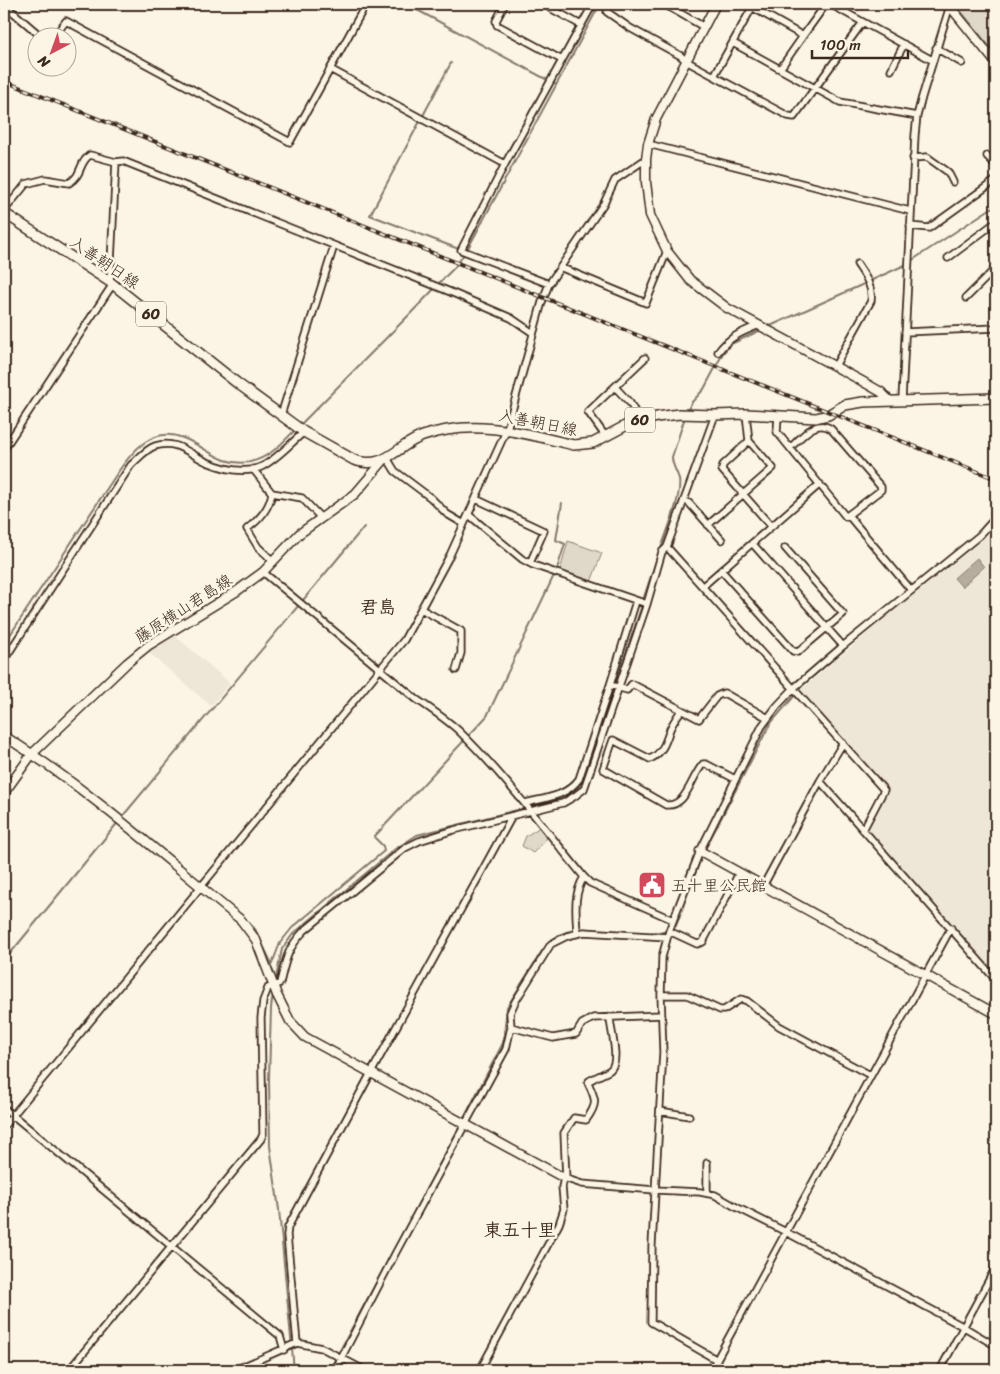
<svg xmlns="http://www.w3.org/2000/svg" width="1000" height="1374" viewBox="0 0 1000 1374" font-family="Sriracha,'Klee One',sans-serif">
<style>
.built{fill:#eee6d6}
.green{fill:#e0d8c8;stroke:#8e8173}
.water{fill:#b7ad9e;stroke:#85796b}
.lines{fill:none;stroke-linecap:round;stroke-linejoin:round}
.stream{stroke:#85796b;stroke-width:2}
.street-casing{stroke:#3b2a1e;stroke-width:9}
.secondary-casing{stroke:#3b2a1e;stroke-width:11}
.primary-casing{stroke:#3b2a1e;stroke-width:12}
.street{stroke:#fcf5e5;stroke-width:5.5}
.secondary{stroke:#fcf5e5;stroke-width:8}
.primary{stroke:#fcf5e5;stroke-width:9}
.rail-casing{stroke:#3b2a1e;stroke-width:4}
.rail{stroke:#fcf5e5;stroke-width:2;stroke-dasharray:5.5;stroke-linecap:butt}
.labels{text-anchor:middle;stroke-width:5;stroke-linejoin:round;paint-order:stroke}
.shield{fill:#fcf5e5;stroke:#75675a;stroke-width:1}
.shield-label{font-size:15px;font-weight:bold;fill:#3b2a1e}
.street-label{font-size:16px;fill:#3b2a1e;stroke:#fcf5e5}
.poi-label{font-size:16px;fill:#3b2a1e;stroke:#fcf5e5;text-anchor:start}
.neighbourhood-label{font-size:18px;font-weight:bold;fill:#3b2a1e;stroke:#fcf5e5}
</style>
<rect width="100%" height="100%" fill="#fcf5e5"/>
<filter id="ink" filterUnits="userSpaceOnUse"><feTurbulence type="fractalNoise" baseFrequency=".02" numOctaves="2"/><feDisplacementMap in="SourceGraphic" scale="10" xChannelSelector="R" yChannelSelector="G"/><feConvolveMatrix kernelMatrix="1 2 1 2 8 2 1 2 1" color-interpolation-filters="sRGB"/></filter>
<g filter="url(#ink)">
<path class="built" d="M996 529V974L867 829 886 790 800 690 908 599Z
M173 634 230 683 211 706 148 652Z"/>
<path class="green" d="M965 4H996V54L959 8Z
M568 541 602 553 591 582 560 571Z
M540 827 547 838 533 853 522 846 526 836Z"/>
<path class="water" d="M977 558 984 567 962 587 954 578Z"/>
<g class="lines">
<path class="stream" d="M406 4 555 84
M451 63 370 215 456 248
M467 250 600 4
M911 261 996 205
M870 281 907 264
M438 284 454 268 464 254
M768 327 866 283
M688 410 691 403 704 389 723 353 731 344 761 330
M300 425 409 315 435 288
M660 551C666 533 682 497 679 479 677 471 672 466 672 457L685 417
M643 600 658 555
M4 644 118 472C133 450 153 426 183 438 207 447 221 467 250 462 270 458 283 442 296 429
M122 817 364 527
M704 851 770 724 796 694
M243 917 255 929 272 964 280 943 292 928 384 851 383 846 374 837 487 716 557 569 565 544 556 540 562 503
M672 928 676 926 702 855
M648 933 668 931
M551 941C559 934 570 930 580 929L628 932
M4 961 119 821
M275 983 282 949 293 934 395 849 417 835 565 798 578 788 594 749 642 605
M273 993 271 1008 269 1079 270 1146 279 1210 294 1370
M463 1120 503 1043 507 1007 542 951 548 945
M338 1354 461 1124
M329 1370 336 1358"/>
<defs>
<path id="street" d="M505 4 496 21 497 25 562 60
M543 4 581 25
M609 4 607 12 630 28 681 56 686 61 788 116 794 117 863 22
M664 4 704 27
M830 4 932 60
M7 7 43 38
M752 7 803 36 826 4
M53 38 66 21 290 142 366 4
M733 43 780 69 803 36
M936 48 962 63
M330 69 505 164
M780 69 840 102 917 116
M891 70 904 44
M714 76 754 4
M648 144 910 211
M987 156 996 165
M913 158 927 157 948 172 953 182
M4 211 26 184 45 179 69 183C83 175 78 163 90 155L116 162 123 161 448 291 511 318 533 333
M910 226 929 228 996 180
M948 258 996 222
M562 268 646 303 667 251
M110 282 116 162
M549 284 461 250 505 164 593 4
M966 298 996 268
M905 332 996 328
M718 352C729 337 742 332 759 325
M835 366 871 301C873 286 865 276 857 264
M615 387 630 403 640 421
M902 400 915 135 917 116 922 97 948 12 956 4
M281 415 334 246
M778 416 777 432 846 517 848 515 911 590
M606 437 588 412 645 358
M749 441 723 465 722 470 771 526
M790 448C801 438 815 418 831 429L881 487V490L848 515
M4 449 113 284
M387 458 395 471 431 498 447 514 464 524
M253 469 272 493 302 498 321 518
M272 493C269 509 260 519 247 529L258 547 273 561
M476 499 544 531 530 563
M684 500 689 503 722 540
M469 515 522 559 533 565 647 604
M708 525 773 468 749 441 746 414
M752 543 843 646
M667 547 884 790 863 830
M721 570 793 651 798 652 843 614 785 548
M263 572 416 699C431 709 446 719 459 731 505 776 544 828 584 877L590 883 673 920
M703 586 820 484
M636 601 610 685 627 690 632 684 699 719 717 696 724 693 768 718
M421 609 461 631V653L456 670
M4 660 131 465C138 459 146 449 155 446 177 439 189 454 207 462 224 469 246 475 263 466 278 458 291 443 304 432
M681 711C677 716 673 723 670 729 666 741 663 753 650 759L613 740 603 769 666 805C687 807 691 777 703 764H706L735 779
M820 781 996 980
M525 803C545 798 566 797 579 779L610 685
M763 886 820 781 843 743
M669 931 697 944 703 942 739 873
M577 933C576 912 573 895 584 877
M661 995H687L720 1010H724L741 999 747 1001 779 1026 870 1075
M511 1027 553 1038 576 1034 582 1024 593 1018 661 1015
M4 1108 280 1336 284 1350
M660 1111 689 1116
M4 1126 404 640 450 555 507 429 542 302 549 284 604 203 615 180 646 159
M566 1179 564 1133 574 1118 586 1120C598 1104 596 1099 588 1083L589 1081C595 1077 604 1074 610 1070 621 1061 610 1030 610 1017
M707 1193V1163
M297 1343 287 1235 288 1227 371 1073 510 820V817
M717 1360 651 1322 652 1245 663 1052 661 995 662 957 669 931 700 851 762 726 777 706 794 688 843 646 980 535 996 517
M69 1370 261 1139 263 1134 261 1018 263 1001 268 988 280 983C286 959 287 949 304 931L405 848 419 841 454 830 563 803 575 796 584 789 647 604 662 552 667 547 715 415
M235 1370 297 1343 322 1348 364 1370
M335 1370 396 1252 506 1049 511 1027 510 1013 515 1002 551 944 567 936 584 932 667 937
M480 1370 559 1224 564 1209 562 1187 564 1178 582 1184 655 1190 700 1192 715 1195 736 1207 786 1232 964 1327 996 1346
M711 1370 951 928
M940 1370 996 1267"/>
<path id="secondary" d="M716 4 656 119 648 144 646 159V182L650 215 667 251 690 280 727 308 860 380 881 392 889 400
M948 4 996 63
M4 15 9 4
M4 736C89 789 163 857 241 920L256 940 277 995 290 1021 305 1037 564 1178
M4 793 32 754 127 663 149 645 237 591 263 572 299 534 355 494 385 459
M700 851 996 1014"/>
<path id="primary" d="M4 213 110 282 237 383 304 432 354 460C385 471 397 445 423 436 475 418 522 433 574 445L593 443 627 425 657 417 679 414 715 415 746 414 816 418 828 415 845 405 863 402 996 398"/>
</defs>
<use href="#street" class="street-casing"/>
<use href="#secondary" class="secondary-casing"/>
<use href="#primary" class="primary-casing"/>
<use href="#street" class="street"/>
<use href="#secondary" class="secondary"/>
<use href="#primary" class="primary"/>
<defs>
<path id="rail" d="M4 81 996 479"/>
</defs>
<use href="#rail" class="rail-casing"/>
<use href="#rail" class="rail"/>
</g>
</g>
<defs>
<symbol id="civic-square" viewBox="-11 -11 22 22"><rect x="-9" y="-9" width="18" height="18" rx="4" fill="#d1495b" stroke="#fcf5e5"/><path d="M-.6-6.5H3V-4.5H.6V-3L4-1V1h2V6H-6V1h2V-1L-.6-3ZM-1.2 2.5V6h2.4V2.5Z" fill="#fff"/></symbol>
</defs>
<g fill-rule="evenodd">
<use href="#civic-square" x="636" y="869" width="32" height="32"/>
</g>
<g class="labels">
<g class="shield">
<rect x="136" y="301.5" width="30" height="25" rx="4"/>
<rect x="625" y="407.5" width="30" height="25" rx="4"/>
</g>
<g class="shield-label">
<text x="151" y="319">60</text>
<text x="640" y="425">60</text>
</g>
<g class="street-label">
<text transform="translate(105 262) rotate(34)" y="6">入善朝日線</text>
<text transform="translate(538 422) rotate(11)" y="6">入善朝日線</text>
<text transform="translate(183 608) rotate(-33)" y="6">藤原横山君島線</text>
</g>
<g class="poi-label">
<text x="671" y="891">五十里公民館</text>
</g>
<g class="neighbourhood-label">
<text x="378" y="613">君島</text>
<text x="520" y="1236">東五十里</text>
</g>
</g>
<rect width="1000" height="1374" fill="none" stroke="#fcf5e5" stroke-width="20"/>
<rect x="10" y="10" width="980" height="1354" fill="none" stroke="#3b2a1e" stroke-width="2" filter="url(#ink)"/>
<g transform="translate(52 52) rotate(221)"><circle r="24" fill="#fcf5e5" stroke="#afa495"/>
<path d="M0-4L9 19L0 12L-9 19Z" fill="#d1495b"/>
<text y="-8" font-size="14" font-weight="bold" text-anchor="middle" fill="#3b2a1e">N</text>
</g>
<path d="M812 50v8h96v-8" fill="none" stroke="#3b2a1e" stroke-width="2.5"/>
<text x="820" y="50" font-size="15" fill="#3b2a1e" stroke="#fcf5e5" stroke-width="4" paint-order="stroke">100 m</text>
</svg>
